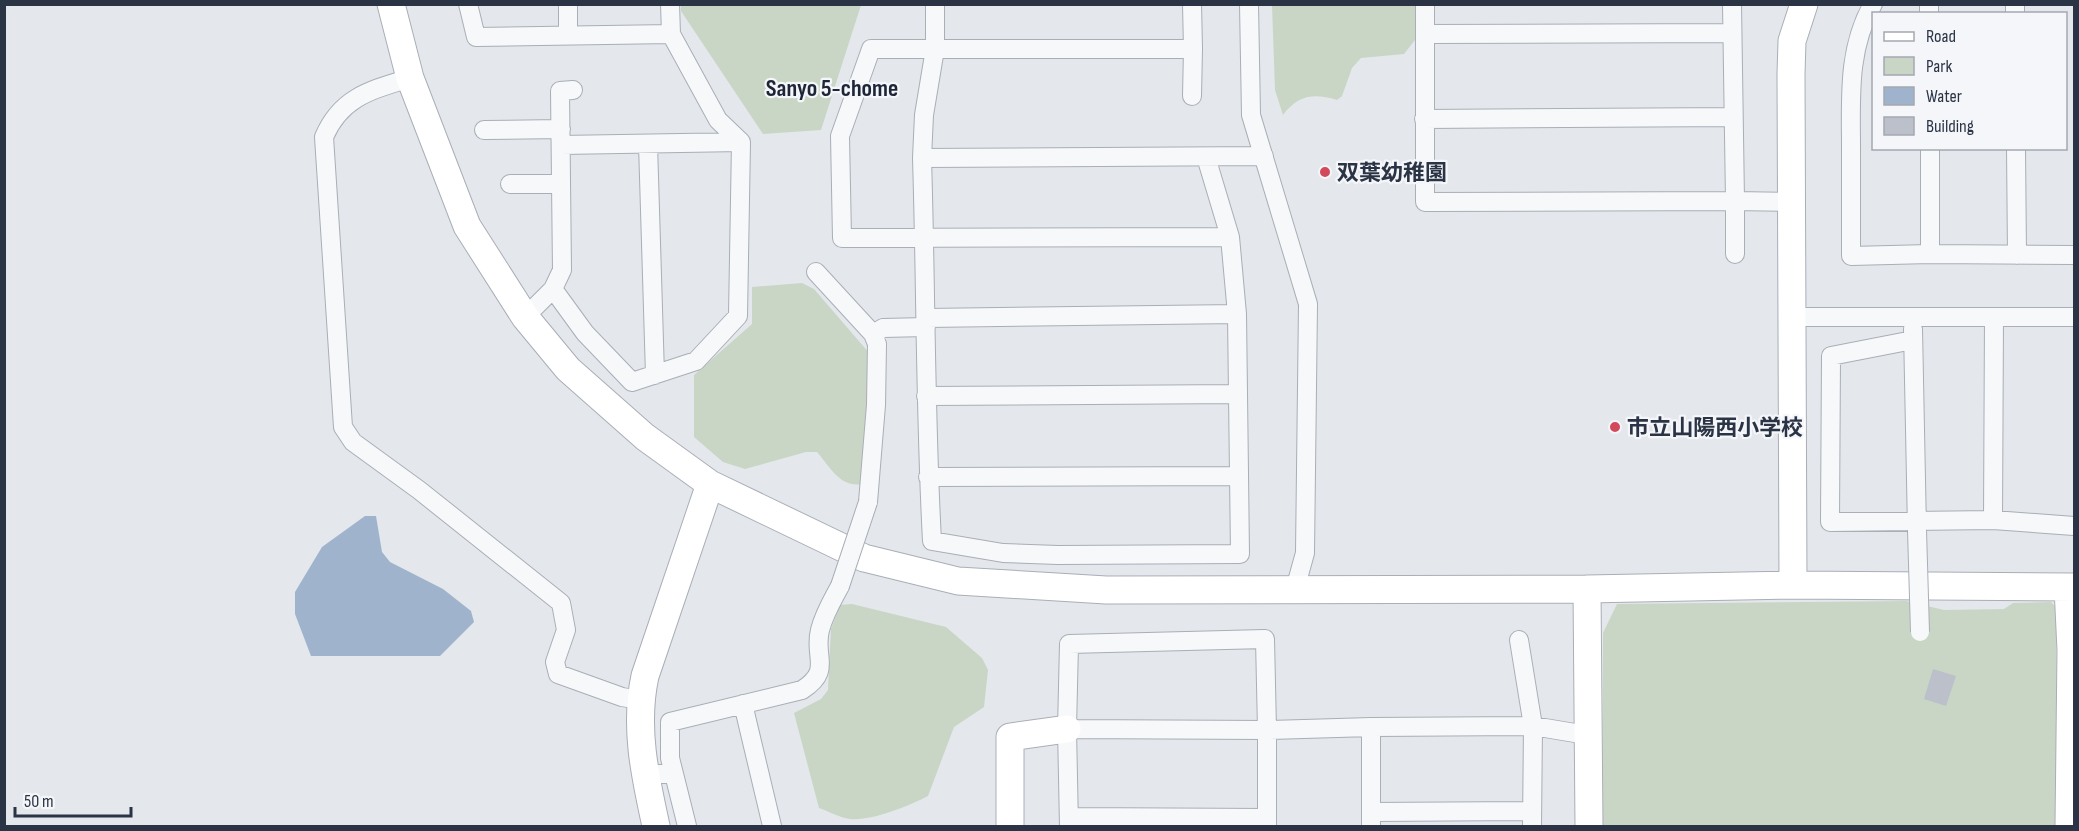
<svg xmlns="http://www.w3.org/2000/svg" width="2079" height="831" viewBox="0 0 2079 831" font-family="'Sofia Sans Condensed','Noto Sans JP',sans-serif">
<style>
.green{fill:#c9d6c5}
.water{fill:#9fb4cc}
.building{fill:#bbc0ca}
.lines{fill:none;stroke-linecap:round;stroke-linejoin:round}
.street-casing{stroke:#a9aeb7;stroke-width:20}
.secondary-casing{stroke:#a9aeb7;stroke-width:29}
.street{stroke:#f7f8fa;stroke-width:18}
.secondary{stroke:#fff;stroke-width:27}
.street-bridge-casing{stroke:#a9aeb7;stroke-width:20;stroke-linecap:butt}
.street-bridge{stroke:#f7f8fa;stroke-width:18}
.poi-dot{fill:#d1495b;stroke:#f4f6f9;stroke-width:2}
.labels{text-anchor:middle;stroke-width:4.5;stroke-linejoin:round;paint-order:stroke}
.poi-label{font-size:22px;font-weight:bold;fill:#2b3445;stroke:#f4f6f9;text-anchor:start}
.neighbourhood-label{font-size:24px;font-weight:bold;fill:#1d2536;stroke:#f4f6f9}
</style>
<rect width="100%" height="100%" fill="#e4e7ec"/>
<path class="green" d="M681 5H861L821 130 763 134 681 11Z
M1272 5H1415V40L1404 54 1361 58 1352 68 1342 96 1337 100C1313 93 1298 95 1283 115L1275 90Z
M802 283 814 289 870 354 863 484C840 488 831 468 817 452H806L745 469 723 462 694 437V375L752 324V287Z
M1906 601 1944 610 2004 609 2013 603 2051 602 2056 607 2058 826H1603V633L1617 604Z
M852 604 946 627 982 658 988 670 984 707 954 727 928 796C909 806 872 821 850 819 840 818 828 811 819 808L794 713 821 699 828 690 831 629 840 605Z"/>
<path class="water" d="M365 516H376L382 552 390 562 443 589 471 611 474 622 440 656H311L295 614V592L322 547Z"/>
<path class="building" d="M1933 669 1956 676 1946 706 1924 699Z"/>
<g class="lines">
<defs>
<path id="street" d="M468 4 476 37 671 34
M1192 4 1193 49H871L840 136 842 238 1230 237
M1249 4 1251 115 1308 304 1305 553 1295 589
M1425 4V202L1735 201 1732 4
M1873 4C1847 49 1851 99 1851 149 1851 185 1851 220 1851 256L1930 254 2074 255
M1929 4V14
M2015 4V14
M1425 34 1732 33
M568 35V4
M410 78C371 90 341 97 324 137L343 427 353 442 419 490 561 603 566 630 555 662 558 674 622 697 640 700
M1192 96 1193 49
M1424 119 1733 117
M484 130 561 129
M648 144 655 375
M561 145 741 142
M1930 148V254
M2016 148 2017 255
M1206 157 1230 237 1237 314 1240 554 1058 555 1003 553 932 541C925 413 926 286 922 158L1264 156
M922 158 924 115 935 49V4
M510 184H561
M1735 254V201L1791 202
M816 272 873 334 877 344 876 405 868 502
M553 289 585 333 632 382 696 361 738 316 741 142 718 120 671 34 670 4
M525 317 553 289 562 270 560 91 573 90
M1791 317H2074
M926 318 1237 314
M1913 329 1917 530
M873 334 883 328 926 327
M1913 340 1831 356 1830 522 1993 520 2074 526
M926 396 1238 394
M928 477 1239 476
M1993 520 1994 318
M1519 640 1533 726 1532 826
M743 704 772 826
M1371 727V826
M1067 729 1267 730 1371 727 1533 726 1587 735
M644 774H674L670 758V722L802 690C833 670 813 657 820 630 824 614 832 601 840 586
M674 774 687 826
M1371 812 1532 811
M1070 817 1267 818
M1069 826 1067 729 1069 644 1265 639 1267 730V826"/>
<path id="secondary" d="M391 4 410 78 467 226 525 317 568 369 645 437 710 484 864 558 958 581 1106 590 1587 589 1793 585 2074 587
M1793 585 1791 74 1792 41 1804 4
M2068 587 2071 650 2069 826
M1587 589 1589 826
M656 826C645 776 634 727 645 676L710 484
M1010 826V737L1067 729"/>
</defs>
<use href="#street" class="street-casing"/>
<use href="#secondary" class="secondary-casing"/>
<use href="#street" class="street"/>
<use href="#secondary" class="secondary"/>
<defs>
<path id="street-bridge" d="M1917 530 1920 632
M840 586 868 502"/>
</defs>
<use href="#street-bridge" class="street-bridge-casing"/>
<use href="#street-bridge" class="street-bridge"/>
</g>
<g class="poi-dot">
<circle cx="1325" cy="172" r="6"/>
<circle cx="1615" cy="427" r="6"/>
</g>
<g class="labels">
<g class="poi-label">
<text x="1337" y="180">双葉幼稚園</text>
<text x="1627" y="435">市立山陽西小学校</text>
</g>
<g class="neighbourhood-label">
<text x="832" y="96">Sanyo 5-chome</text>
</g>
</g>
<rect width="2079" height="831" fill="none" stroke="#2b3445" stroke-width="12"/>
<rect x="1872" y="12" width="195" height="138" fill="#f4f6f9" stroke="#a4a8b1" stroke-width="1.5"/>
<rect x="1884" y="32" width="30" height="9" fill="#ffffff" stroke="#a4a8b1" stroke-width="1.5"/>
<text x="1926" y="42" font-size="18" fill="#2b3445">Road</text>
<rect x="1884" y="57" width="30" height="18" fill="#c9d6c5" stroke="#a4a8b1" stroke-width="1.5"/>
<text x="1926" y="72" font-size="18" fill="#2b3445">Park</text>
<rect x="1884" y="87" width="30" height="18" fill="#9fb4cc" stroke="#a4a8b1" stroke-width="1.5"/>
<text x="1926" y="102" font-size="18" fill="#2b3445">Water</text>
<rect x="1884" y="117" width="30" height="18" fill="#bbc0ca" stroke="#a4a8b1" stroke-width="1.5"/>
<text x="1926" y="132" font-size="18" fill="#2b3445">Building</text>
<path d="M15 807v9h116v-9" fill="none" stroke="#2b3445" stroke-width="3"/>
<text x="24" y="807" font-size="18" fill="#2b3445" stroke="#f4f6f9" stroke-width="4.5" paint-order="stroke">50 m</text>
</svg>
